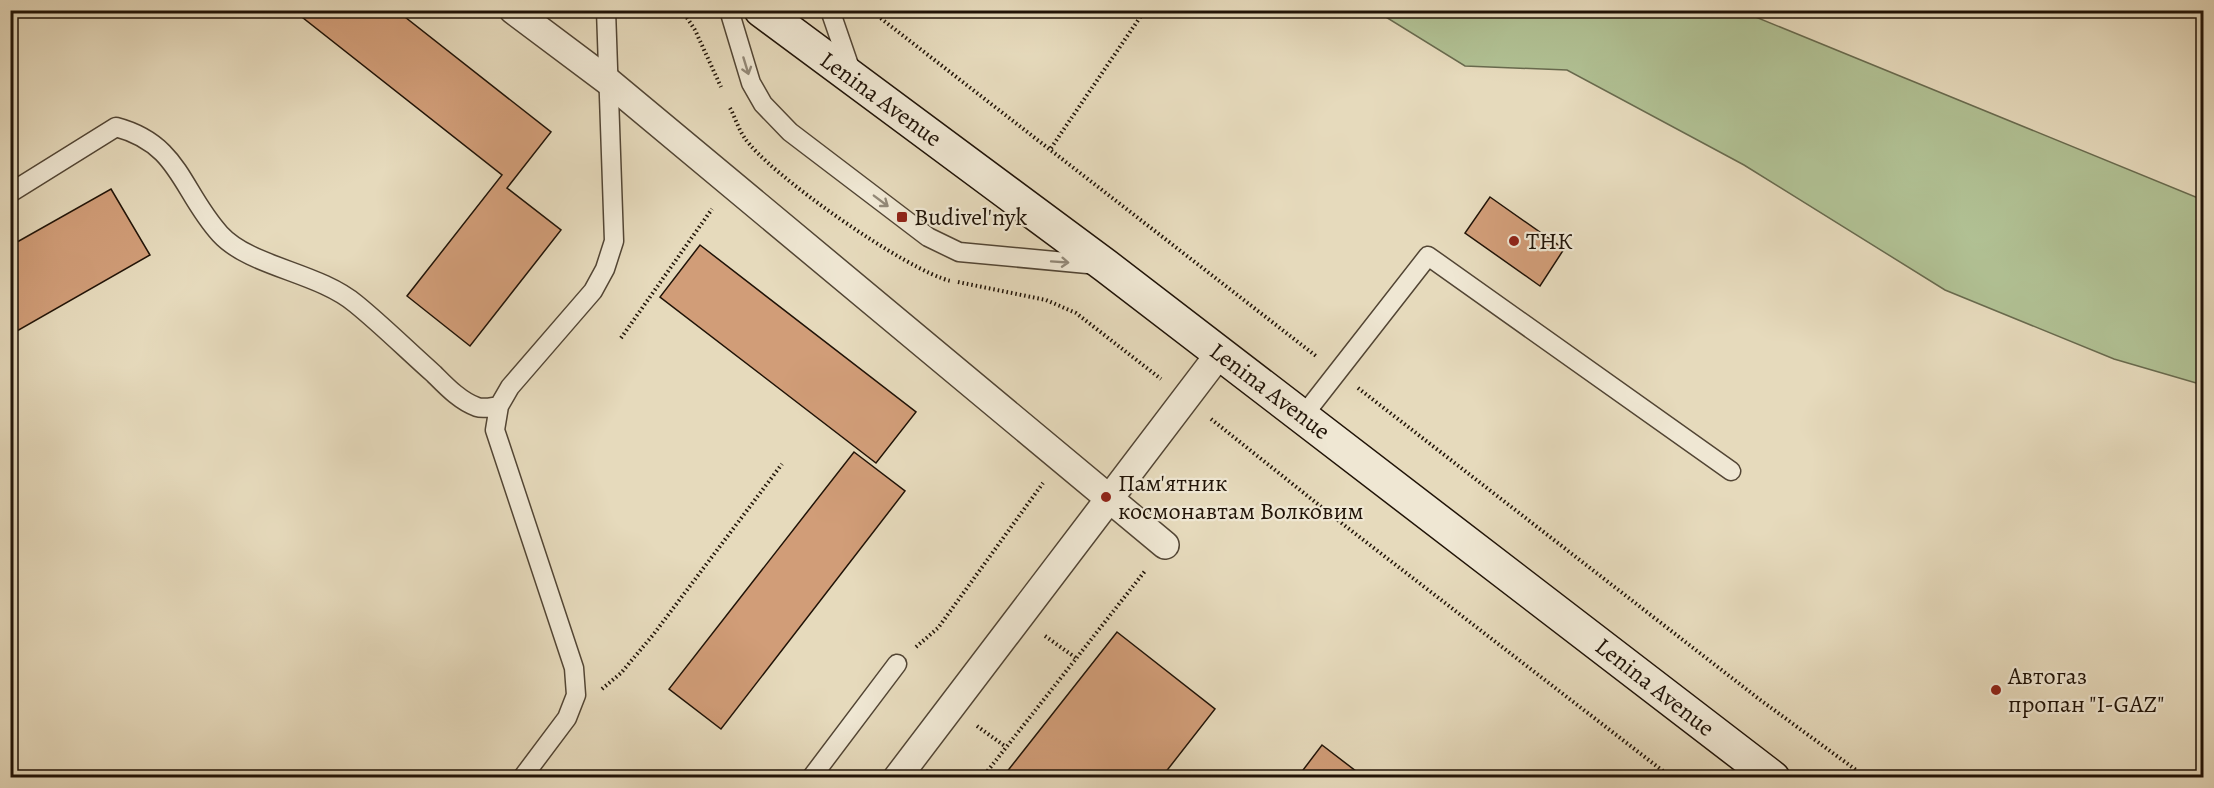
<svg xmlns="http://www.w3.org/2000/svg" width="2214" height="788" viewBox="0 0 2214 788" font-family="Alegreya,serif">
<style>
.green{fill:#b1c194;stroke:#686a4e;stroke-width:1.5}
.building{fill:#d19d78;stroke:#201307;stroke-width:1.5}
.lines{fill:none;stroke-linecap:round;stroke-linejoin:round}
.service-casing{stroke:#524534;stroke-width:21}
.pedestrian-casing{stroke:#524534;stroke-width:30}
.secondary-casing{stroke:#201307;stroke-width:36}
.path{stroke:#201307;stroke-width:4;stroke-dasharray:1.5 3;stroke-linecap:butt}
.service{stroke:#efe7d3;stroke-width:18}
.pedestrian{stroke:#efe7d3;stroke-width:27}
.secondary{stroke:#efe7d3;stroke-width:33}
.oneway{stroke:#928877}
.poi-dot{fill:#8f2418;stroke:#efe7d3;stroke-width:2}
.labels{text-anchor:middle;stroke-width:4.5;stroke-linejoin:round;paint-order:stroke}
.street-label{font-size:24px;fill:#201307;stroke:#efe7d3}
.poi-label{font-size:24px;fill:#201307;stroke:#efe7d3;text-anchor:start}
</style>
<rect width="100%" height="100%" fill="#e6dabc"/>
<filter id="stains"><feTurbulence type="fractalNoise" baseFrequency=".00333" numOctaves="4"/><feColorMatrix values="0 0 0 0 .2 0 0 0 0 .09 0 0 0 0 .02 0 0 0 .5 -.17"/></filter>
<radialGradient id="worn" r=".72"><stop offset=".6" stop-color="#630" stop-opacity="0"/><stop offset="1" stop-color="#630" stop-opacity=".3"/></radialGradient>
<path class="green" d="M1376 11H1741L2203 200V385L2114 359 1945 290 1744 165 1567 70 1465 66Z"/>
<path class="building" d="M293 10H396L551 132 507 188 561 230 470 346 407 296 502 175Z
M111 189 150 255 10 335V246Z
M1490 197 1564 249 1540 286 1465 233Z
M700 245 916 412 876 463 660 297Z
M854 452 905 491 721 729 669 689Z
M1117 632 1215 709 1161 778H1002Z
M1322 745 1365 778H1297Z"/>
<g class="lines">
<defs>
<path id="service" d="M729 10 751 83 763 104 790 132 928 237 959 252 1098 265
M830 10 852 74
M10 193 116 127C180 144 181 191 220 234 250 267 318 272 356 304 383 326 408 351 434 374 446 386 460 401 477 407 483 409 492 407 499 406
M1303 416 1428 256 1731 471
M522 778 567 718 576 695 574 668 495 430 499 406 510 387 593 291 605 269 614 241 606 10
M811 778 897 664"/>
<path id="pedestrian" d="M513 10 609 82 1165 545
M897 778 1220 353"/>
<path id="secondary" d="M761 10 1106 266 1773 778"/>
</defs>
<use href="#service" class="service-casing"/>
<use href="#pedestrian" class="pedestrian-casing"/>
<use href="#secondary" class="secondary-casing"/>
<path class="path" d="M682 10 695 30 721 87
M870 10 1316 356
M730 108C735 117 738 128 744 137 767 173 909 272 951 281
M1051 148 1145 10
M958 282 1046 300 1076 313 1161 379
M621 338 712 209
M1358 388 1759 699 1867 778
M1211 419 1344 525 1672 778
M1045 636 1076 658
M916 647 938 628 1043 483
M602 689 621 673 653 635 782 464
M977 726 1006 747
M982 778 1145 571"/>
<use href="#service" class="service"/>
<use href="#pedestrian" class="pedestrian"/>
<use href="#secondary" class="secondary"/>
</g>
<defs><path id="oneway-shaft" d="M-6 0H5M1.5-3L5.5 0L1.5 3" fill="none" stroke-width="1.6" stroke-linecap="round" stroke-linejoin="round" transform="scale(1.5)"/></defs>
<g class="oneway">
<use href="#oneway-shaft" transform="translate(746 66) rotate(73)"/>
<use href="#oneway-shaft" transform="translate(881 201) rotate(37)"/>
<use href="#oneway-shaft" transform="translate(1060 262) rotate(4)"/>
</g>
<g class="poi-dot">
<rect x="896" y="211" width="12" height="12" rx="3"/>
<circle cx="1514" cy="241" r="6"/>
<circle cx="1106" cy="497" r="6"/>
<circle cx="1996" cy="690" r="6"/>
</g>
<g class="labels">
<g class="street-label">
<text transform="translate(881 99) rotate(36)" y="8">Lenina Avenue</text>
<text transform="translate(1270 391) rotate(37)" y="8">Lenina Avenue</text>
<text transform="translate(1655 687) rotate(38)" y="8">Lenina Avenue</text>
</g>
<g class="poi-label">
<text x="914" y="225">Budivelʹnyk</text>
<text x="1526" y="249">ТНК</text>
<text x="1118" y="491">Пам'ятник<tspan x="1118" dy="28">космонавтам Волковим</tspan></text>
<text x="2008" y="684">Автогаз<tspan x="2008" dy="28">пропан "I-GAZ"</tspan></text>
</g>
</g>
<rect width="2214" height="788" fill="none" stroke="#e6dabc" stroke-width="36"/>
<rect x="12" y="12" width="2190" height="764" fill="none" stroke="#201307" stroke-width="3"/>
<rect x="18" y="18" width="2178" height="752" fill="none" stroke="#201307" stroke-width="1.5"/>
<rect width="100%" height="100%" filter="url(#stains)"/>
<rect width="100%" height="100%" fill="url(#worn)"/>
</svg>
